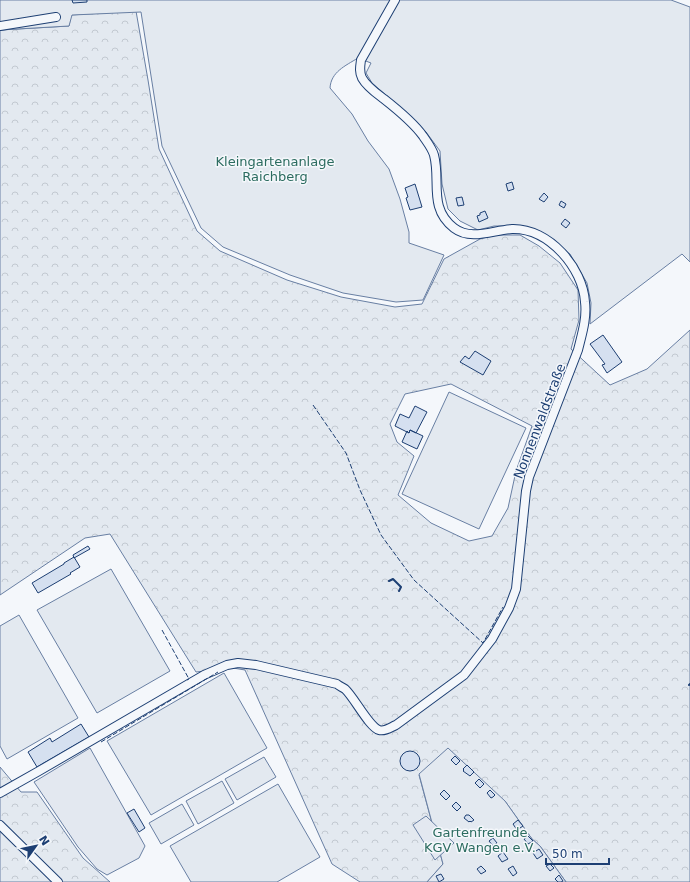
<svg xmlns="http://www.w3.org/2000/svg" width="690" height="882" viewBox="0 0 690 882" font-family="'DejaVu Sans',sans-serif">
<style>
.forest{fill:url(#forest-crowns);stroke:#687fa3;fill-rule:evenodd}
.garden{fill:#e3e9f0;stroke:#687fa3}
.parking{fill:#e3e8f0;stroke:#687fa3}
.building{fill:#d5e0f0;stroke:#1d3f73}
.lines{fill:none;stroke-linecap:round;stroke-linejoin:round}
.street-casing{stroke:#1d3f73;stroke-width:10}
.street{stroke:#f4f7fb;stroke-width:8}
.fence{stroke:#1d3f73;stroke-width:1;stroke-dasharray:5 2;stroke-linecap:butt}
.wall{stroke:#1d3f73;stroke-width:2}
.labels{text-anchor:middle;stroke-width:3;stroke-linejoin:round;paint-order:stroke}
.park-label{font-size:13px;fill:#2c6c60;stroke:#f4f7fb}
.street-label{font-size:13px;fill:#1d3f73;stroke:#f4f7fb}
</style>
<defs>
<pattern id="forest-crowns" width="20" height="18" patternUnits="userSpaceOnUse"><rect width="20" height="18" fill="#e3e9f0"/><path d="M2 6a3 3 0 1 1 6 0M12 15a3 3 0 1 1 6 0" fill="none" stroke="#c2c9d1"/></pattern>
</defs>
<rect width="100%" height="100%" fill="#f4f7fb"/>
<path class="forest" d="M136 11 148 80 159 149 197 231 220 251 287 280 341 297 395 307 422 304 444 259 480 239 494 235H520L539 246 560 263 578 290 579 320 571 349 610 385 647 369 690 330V882H566L540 846 532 839 505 801 419 775 443 864 427 882H360L332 864 245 670 233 668 196 672 110 534 85 538 0 595V30L69 26 71 15ZM451 384 532 426 516 471 508 508 492 536 469 541 431 523 398 495 414 456 397 442 390 424 405 394Z
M0 767 21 792H37L83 858 110 882H0Z"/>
<path class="garden" d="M0 0H671L690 7V262L682 254 590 324 591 303 587 283 570 254 549 237 523 226H494L478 230 460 221 448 209 442 184 440 151 426 132 408 114 372 83 366 73 371 63 358 58C345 66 331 72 330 88L352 114 368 141 389 169 400 199 409 232V243L444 255 423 300 396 302 343 293 290 275 223 247 201 228 162 146 141 12 72 15 69 26 0 30Z
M449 392 526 428 479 529 402 494Z
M111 569 170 671 97 713 37 610Z
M19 615 78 718 7 759 0 746V626Z
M224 673 267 748 151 815 107 741Z
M448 748 505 801 532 839 540 846 566 882H427L443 864 419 774Z
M264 757 276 777 237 800 225 779Z
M222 781 234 803 198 824 186 801Z
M278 784 320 857 277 882H191L170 846Z
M182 804 194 825 161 844 149 823Z"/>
<path class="parking" d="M90 748 145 846 139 858 107 875 97 869 78 847 34 782Z
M426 816 454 843 435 860 413 825Z"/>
<path class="building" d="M72 0H87V2L73 3Z
M512 182 514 189 508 191 506 184Z
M415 184 422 207 410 210 406 198 408 197 405 188Z
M544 193 548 197 544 202 539 199Z
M462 197 464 205 458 206 456 198Z
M561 201 566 204 564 208 559 205Z
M485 211 488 218 479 222 477 216 480 215V213Z
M565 219 570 223 566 228 561 224Z
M603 335 622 362 607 373 602 365 605 364 590 344Z
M475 351 491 361 483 375 460 362 465 356 469 359Z
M415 406 427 412 416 433 410 430 409 433 395 426 400 414 409 418Z
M410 430 423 436 417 449 402 442 407 431 409 433Z
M88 546 90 549 74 558 73 555Z
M74 557 80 567 70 573 71 574 38 593 32 583 64 564V563Z
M81 724 89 737 37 767 28 752 50 738 52 742Z
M400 761a10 10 0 1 1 20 0a10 10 0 1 1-20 0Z
M455 756 460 761 456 765 451 760Z
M467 765 474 772 470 776 463 771 464 770 463 769Z
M479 779 484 784 480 788 475 783Z
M444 790 450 796 446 800 440 794Z
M490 790 495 795 493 797 491 798 487 793Z
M456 802 461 807 457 811 452 806Z
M134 809 145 828 139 832 127 813Z
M466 815H469L474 820 471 822 470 821 469 822 464 818Z
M518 820 523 826 517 830 513 824Z
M528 836 533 841 528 844 524 839Z
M493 838 497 843 493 846 489 841Z
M539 849 543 855 537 859 533 853Z
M503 852 508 859 502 862 498 856Z
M550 864 554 868 550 871 546 866Z
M481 866 486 871 481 874 477 869Z
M513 866 517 873 513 876 508 869Z
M441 874 444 879 439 882 436 876Z
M559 875 563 881 561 882H558L555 879Z"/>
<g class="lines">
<defs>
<path id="street" d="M0 26 56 17
M0 793 39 771 204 675 227 665 238 663 256 665 337 684C339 686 342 687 345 689 354 697 369 727 379 730 385 732 391 727 396 725L464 675 492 639 509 608 516 589 526 491 529 477 578 350C582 334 587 318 585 302 583 268 549 228 512 229 493 230 471 241 454 228 428 208 441 181 434 155 432 148 427 142 423 136 413 122 398 110 384 99 376 93 367 87 362 78 359 72 360 67 361 60L395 0
M0 825 58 882"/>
</defs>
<use href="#street" class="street-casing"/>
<use href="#street" class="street"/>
<path class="fence" d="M313 405 346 453 360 490 381 535 414 580 483 643 503 607
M162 630 189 679 187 680
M101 742 218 672"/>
<path class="wall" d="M389 581 393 579 401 587 399 591
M689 685 690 684"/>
</g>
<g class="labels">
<g class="park-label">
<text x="275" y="166">Kleingartenanlage<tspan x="275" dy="15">Raichberg</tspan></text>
<text x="480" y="837">Gartenfreunde<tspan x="480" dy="15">KGV Wangen e.V.</tspan></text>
</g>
<g class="street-label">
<text transform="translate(539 421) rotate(-69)" y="5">Nonnenwaldstraße</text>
</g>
</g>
<g transform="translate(36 846) rotate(57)" stroke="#f4f7fb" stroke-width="3" paint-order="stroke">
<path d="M0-3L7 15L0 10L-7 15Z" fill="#1d3f73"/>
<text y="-6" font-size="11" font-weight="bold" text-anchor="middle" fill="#1d3f73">N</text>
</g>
<path d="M546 858v6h63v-6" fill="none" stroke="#1d3f73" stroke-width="2"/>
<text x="552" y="858" font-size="12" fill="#1d3f73" stroke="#f4f7fb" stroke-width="3" paint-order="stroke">50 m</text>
</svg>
